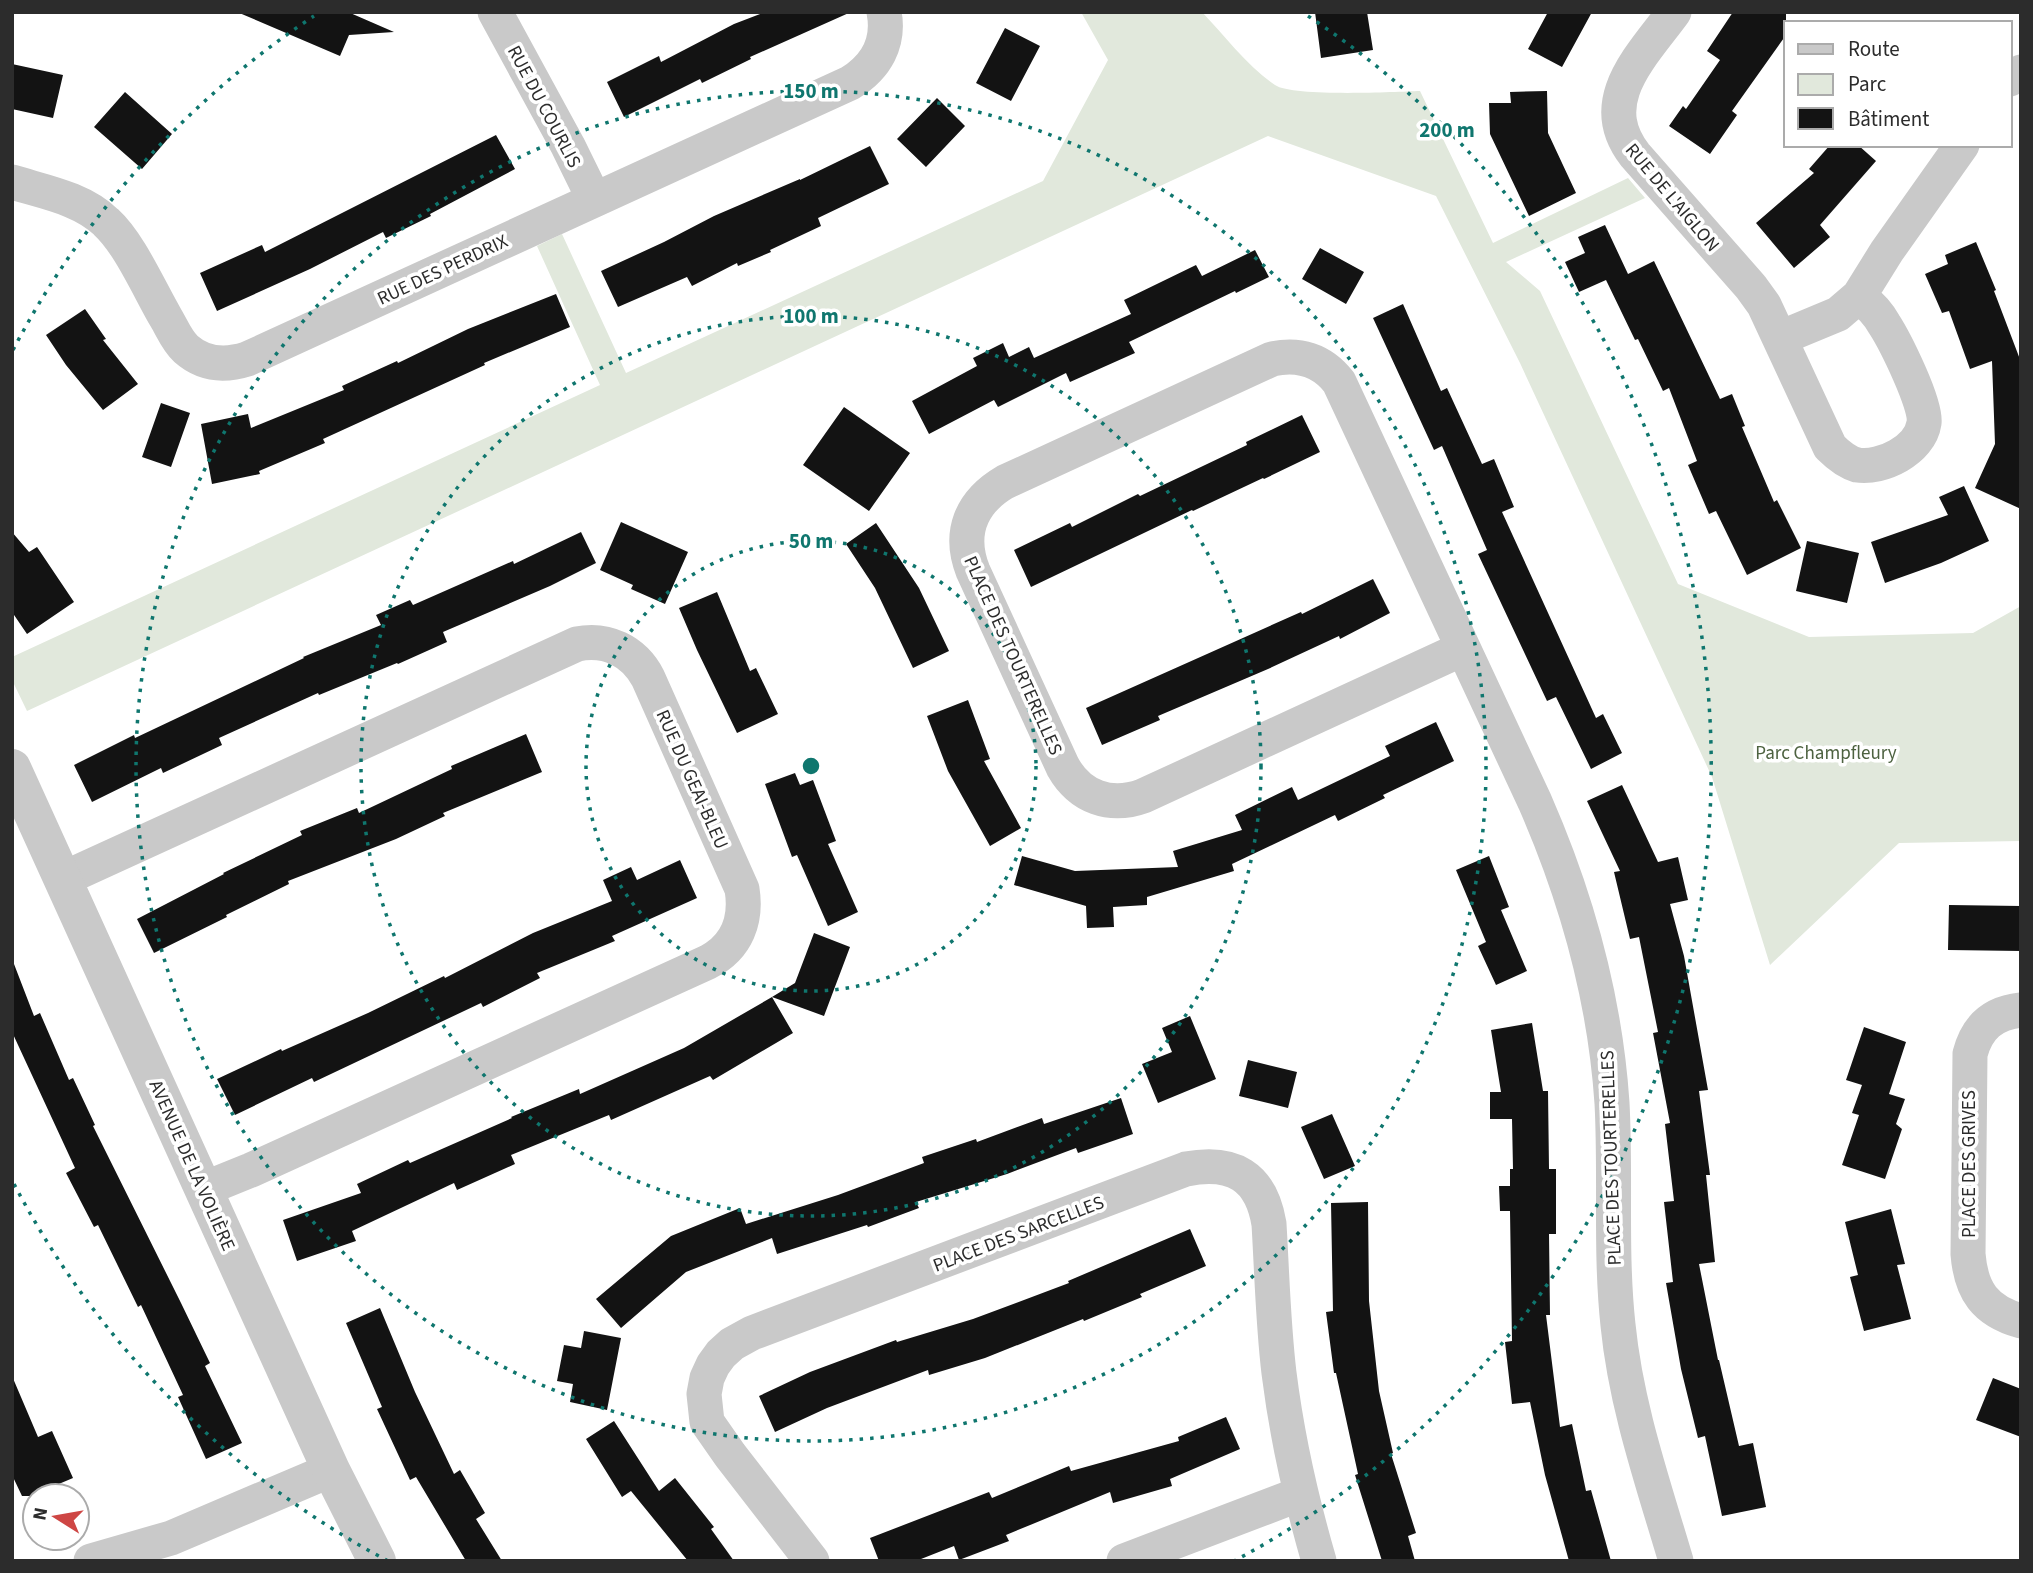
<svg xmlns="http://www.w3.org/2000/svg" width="2033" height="1573" viewBox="0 0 2033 1573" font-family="'Source Sans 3',sans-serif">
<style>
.green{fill:#e1e8dc}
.building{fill:#131313}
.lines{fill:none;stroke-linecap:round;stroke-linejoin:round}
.minor{stroke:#c9c9c9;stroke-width:35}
.tertiary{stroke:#c9c9c9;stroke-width:38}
.ring{fill:none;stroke:#0f766e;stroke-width:3.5;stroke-dasharray:3.5 7}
.labels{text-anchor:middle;stroke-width:7;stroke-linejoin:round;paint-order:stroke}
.street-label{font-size:19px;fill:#2c2c2c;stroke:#fff}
.park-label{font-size:19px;fill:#4d6240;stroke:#fff}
.centre{fill:#0f766e;stroke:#fff;stroke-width:3.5}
.ring-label{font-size:21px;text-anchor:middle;font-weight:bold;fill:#0f766e;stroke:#fff;stroke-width:7;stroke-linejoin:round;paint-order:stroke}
</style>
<rect width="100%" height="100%" fill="#fff"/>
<path class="green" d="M1081 12H1202C1224 35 1248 67 1275 85 1292 97 1393 92 1420 91L1493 243 1628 178 1645 198 1506 262 1540 291 1678 584 1809 637 1973 633 2021 606V841L1899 843 1770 965 1712 777 1520 363 1436 196 1268 136 27 711 12 680V657L600 385 537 246 562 234 626 373 1043 181 1108 60Z"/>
<path class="building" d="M237 12H348L394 32 349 35 340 56Z
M765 12H851L750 57 751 59 702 83 700 79 624 117 607 82 659 56 661 62 734 24Z
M1315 12H1367L1373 50 1321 58Z
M1548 12H1592L1562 67 1528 49Z
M1733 12H1786V35L1732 111 1737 115 1710 154 1669 126 1683 106 1686 109 1720 60 1707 51Z
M1005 28 1040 46 1011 101 976 83Z
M12 64 63 75 53 118 12 109Z
M1547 91 1548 133 1576 193 1529 216 1490 134 1489 103H1511L1510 92Z
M125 92 172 134 142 169 94 127Z
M937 98 965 126 926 167 897 139Z
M496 135 515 169 430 214 431 216 386 238 383 232 310 269 217 311 200 273 262 245 265 252Z
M1830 145H1858L1876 161 1820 225 1830 237 1794 268 1756 223 1814 173 1809 169Z
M870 146 889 184 818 218 821 226 770 250 771 252 738 266 737 263 692 286 687 277 618 307 601 271 664 242 714 216 800 179V180Z
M1605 225 1628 274 1654 261 1720 399 1732 394 1745 426 1742 427 1774 502 1777 500 1801 548 1747 575 1716 511 1709 514 1688 465 1697 461 1669 388 1663 391 1638 339 1635 340 1606 280 1579 292 1565 262 1585 253 1578 237Z
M1976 242 1996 290 1994 291 2021 362V509L1975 488 1995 444 1992 361 1970 369 1949 311 1942 313 1925 274 1948 264 1945 255Z
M1320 248 1364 272 1346 304 1302 279Z
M1255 250 1269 277 1236 293 1235 291 1129 342 1135 353 1070 382 1066 373 998 407 994 400 929 434 912 401 977 366 973 358 1003 343 1009 357 1029 347 1034 358 1131 314 1124 300 1196 265 1202 276Z
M556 294 570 327 484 363 485 365 323 439 325 443 259 471 260 474 212 484 201 424 248 414 251 428 344 390 342 386 397 361 398 363 468 329Z
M1403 304 1441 391 1447 388 1482 464 1494 459 1514 507 1502 512 1596 718 1603 714 1622 753 1591 769 1556 697 1547 701 1478 554 1487 550 1442 446 1434 450 1373 318Z
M85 309 106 339 103 340 138 384 103 410 66 365 46 335Z
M161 403 190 413 171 467 142 457Z
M844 407 910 453 869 511 803 465Z
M1302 415 1320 452 1264 479 1263 478 1193 511 1192 510 1031 587 1014 550 1070 523 1072 527 1138 494 1140 496 1247 445 1246 442Z
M1964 486 1989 541 1941 563 1885 583 1871 542 1948 515 1939 497Z
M621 522 688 552 665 604 631 589 633 585 600 570Z
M876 523 919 588 949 651 913 668 875 588 846 544Z
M12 532 29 552 37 547 74 602 27 634 12 612Z
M581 532 596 563 550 586 443 632 447 642 398 664 397 663 319 695 318 693 219 738 222 745 163 773 161 768 92 802 74 765 134 735 135 738 304 658 303 657 381 625 376 615 410 600 413 605 513 561 514 564Z
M1807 541 1859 553 1847 603 1796 591Z
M1373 579 1390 613 1340 639 1339 636 1268 669 1158 716 1160 720 1102 745 1086 708 1301 612 1302 614Z
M717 592 750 671 756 668 778 714 737 733 697 650 679 608Z
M968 700 990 759 984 761 1021 828 990 846 948 771 927 716Z
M1436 722 1454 761 1383 795 1385 798 1338 821 1335 815 1232 864 1234 871 1147 897V905L1113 907 1114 927 1087 928 1086 906 1014 885 1022 856 1075 871 1178 867 1173 851 1242 830 1235 815 1292 787 1298 800 1390 756 1385 746Z
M526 734 542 772 443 813 445 816 396 839 288 881 289 884 226 915 227 917 154 953 137 919 224 874 223 873 302 835 300 831 357 808 359 813 452 769 451 766Z
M795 773 800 785 813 780 836 841 828 844 858 912 828 926 797 855 792 857 765 784Z
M1622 785 1658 862 1678 857 1688 900 1670 904 1684 956 1708 1090 1699 1091 1710 1175H1706L1715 1262 1699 1264 1718 1360H1719L1739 1446 1753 1443 1766 1507 1722 1516 1705 1436 1698 1438 1681 1369 1666 1283 1673 1282 1664 1202 1674 1201 1665 1124 1670 1123 1653 1033 1658 1032 1639 937 1630 939 1614 872 1620 871 1587 801Z
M1489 856 1509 907 1501 910 1527 971 1496 985 1478 946 1486 942 1456 870Z
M680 860 697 898 612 936 615 941 537 973 540 978 483 1007 481 1003 314 1082 312 1078 235 1115 217 1079 281 1049 282 1051 368 1013 444 976 445 978 533 933 612 901 603 880 631 867 637 880Z
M1949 905 2021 906V951L1948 950Z
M814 933 850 947 824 1016 772 997 795 983Z
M12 964H14L34 1016 40 1013 69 1080 73 1078 95 1125 93 1126 181 1303 210 1363 205 1366 242 1443 206 1459 178 1397 183 1395 141 1305 138 1307 98 1225 94 1227 66 1173 75 1168 12 1032Z
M772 997 793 1033 713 1080 710 1076 611 1120 609 1115 511 1155 515 1164 457 1190 454 1183 352 1231 356 1241 297 1261 283 1220 361 1193 357 1184 408 1160 410 1163 512 1118 511 1117 579 1089 580 1094 684 1048Z
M1190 1016 1216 1079 1158 1103 1142 1064 1172 1052 1162 1028Z
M1532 1023 1543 1091H1548L1549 1169H1556V1234H1549L1550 1315H1546L1560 1427 1572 1424 1586 1491 1591 1490 1611 1561H1569L1545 1475 1530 1402 1512 1404 1505 1342 1512 1341 1510 1211H1500L1499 1186H1510V1169H1513L1512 1119H1490V1092H1501L1491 1030Z
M1864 1027 1906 1042 1889 1094 1905 1099 1896 1124 1902 1129 1885 1179 1842 1165 1859 1115 1852 1113 1862 1085 1846 1080Z
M1248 1060 1297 1072 1288 1108 1239 1096Z
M1121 1098 1133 1134 1078 1153 1076 1148 1007 1174 916 1202 919 1208 868 1227 867 1225 777 1254 772 1238 686 1272 621 1328 596 1299 671 1236 740 1208 746 1224 838 1195 924 1163 922 1157 976 1139 977 1142 1042 1118 1044 1124Z
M1332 1114 1355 1166 1324 1179 1301 1127Z
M1368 1202 1369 1301 1379 1391 1393 1453 1391 1454 1416 1533 1408 1536 1415 1561H1382L1355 1475 1358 1474 1336 1373H1334L1326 1312 1333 1311 1331 1203Z
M1891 1209 1905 1264 1897 1265 1911 1319 1864 1331 1850 1277 1858 1275 1845 1222Z
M1190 1229 1206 1266 1140 1294 1142 1297 1084 1321 1083 1319 985 1358 929 1375 928 1370 827 1408 775 1432 759 1396 810 1372 896 1340 897 1342 973 1319 1069 1283 1068 1281Z
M380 1308 415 1392 454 1474 460 1470 485 1513 476 1519 502 1561H466L416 1477 410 1480 377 1409 382 1407 346 1323Z
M584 1331 621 1338 607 1410 570 1402 573 1384 557 1381 564 1345 581 1348Z
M12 1376 38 1437 52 1431 73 1478 54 1486 58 1496H22L12 1475Z
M1993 1378 2021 1389V1437L1976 1420Z
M1226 1417 1240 1449 1170 1479 1172 1486 1113 1503 1110 1492 1006 1535 1009 1541 959 1560 954 1546 916 1561H879L870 1538 989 1492 992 1498 1069 1466 1071 1471 1179 1441 1178 1437Z
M614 1421 659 1491 675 1478 714 1527 711 1529 734 1561H688L631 1491 622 1497 586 1439Z"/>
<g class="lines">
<path class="minor" d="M495 12 568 146 594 199
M1674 12C1642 56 1593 101 1635 155L1751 287 1764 305 1830 447C1838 455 1846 462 1857 465 1882 469 1920 450 1924 423 1927 405 1895 341 1884 324 1878 313 1869 304 1859 296
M2010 79 2021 72
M12 182C44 192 81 198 106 222 130 244 149 289 166 318 172 328 177 341 186 349 204 365 225 366 247 359L850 83C876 67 890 43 884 12
M1780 338 1838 314 1859 296 1887 251 1962 145
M1462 649 1143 796C1110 808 1080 797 1063 767L973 571C958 533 971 502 1005 482L1272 359C1299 353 1322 360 1339 382L1535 802C1577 898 1605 998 1612 1103 1616 1177 1610 1251 1618 1325 1626 1406 1653 1483 1676 1561
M63 879 577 644C607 638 634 651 648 678L742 889C747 920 737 947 708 962L251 1170 204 1189
M2021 1010C1993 1013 1977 1027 1970 1054L1968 1254C1971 1291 1985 1311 2021 1321
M91 1561 171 1538 331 1470
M812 1561 730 1455 707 1422 704 1394 707 1378 713 1365 721 1354 732 1344 752 1333 1186 1169C1233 1160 1261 1176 1269 1224 1272 1274 1273 1323 1279 1373 1287 1437 1301 1499 1319 1561
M1124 1561 1300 1494"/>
<path class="tertiary" d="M12 768 331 1470 377 1561"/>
</g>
<g class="ring">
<circle cx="811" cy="766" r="225"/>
<circle cx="811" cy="766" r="450"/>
<circle cx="811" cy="766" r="675"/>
<path d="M388 1561A900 900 0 0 1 13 1182M13 350A900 900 0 0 1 314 16M1308 16A900 900 0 0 1 1234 1561"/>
</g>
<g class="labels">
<g class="street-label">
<text transform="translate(545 106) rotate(62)" y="7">RUE DU COURLIS</text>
<text transform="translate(1673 197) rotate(50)" y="7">RUE DE L'AIGLON</text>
<text transform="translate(442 269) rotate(-25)" y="7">RUE DES PERDRIX</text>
<text transform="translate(1014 655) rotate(66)" y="7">PLACE DES TOURTERELLES</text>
<text transform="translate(693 779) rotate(66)" y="7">RUE DU GEAI-BLEU</text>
<text transform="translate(1610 1158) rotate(-92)" y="7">PLACE DES TOURTERELLES</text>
<text transform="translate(1968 1164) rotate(-90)" y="7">PLACE DES GRIVES</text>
<text transform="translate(193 1165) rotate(66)" y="7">AVENUE DE LA VOLIÈRE</text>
<text transform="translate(1018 1233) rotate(-21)" y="7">PLACE DES SARCELLES</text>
</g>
<g class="park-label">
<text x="1826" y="759">Parc Champfleury</text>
</g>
</g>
<circle cx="811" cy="766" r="10" class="centre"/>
<g class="ring-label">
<text x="811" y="98">150 m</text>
<text x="1447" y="137">200 m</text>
<text x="811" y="323">100 m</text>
<text x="811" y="548">50 m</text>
</g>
<rect width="2033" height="1573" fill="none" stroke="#2c2c2c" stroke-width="28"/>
<rect x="1784" y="21" width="228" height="126" fill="#ffffff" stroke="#ababab" stroke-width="2"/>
<rect x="1798" y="44" width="35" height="10" fill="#c9c9c9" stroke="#ababab" stroke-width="2"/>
<text x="1848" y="56" font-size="21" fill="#2c2c2c">Route</text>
<rect x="1798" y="74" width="35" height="21" fill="#e1e8dc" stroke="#ababab" stroke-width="2"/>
<text x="1848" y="91" font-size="21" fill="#2c2c2c">Parc</text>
<rect x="1798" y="108" width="35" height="21" fill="#131313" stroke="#ababab" stroke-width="2"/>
<text x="1848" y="126" font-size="21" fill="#2c2c2c">Bâtiment</text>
<g transform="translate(56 1517) rotate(281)"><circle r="33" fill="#ffffff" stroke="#ababab" stroke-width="2"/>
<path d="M0-5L12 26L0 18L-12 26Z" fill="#ce4644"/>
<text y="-10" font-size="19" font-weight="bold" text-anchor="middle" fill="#2c2c2c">N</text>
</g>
</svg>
